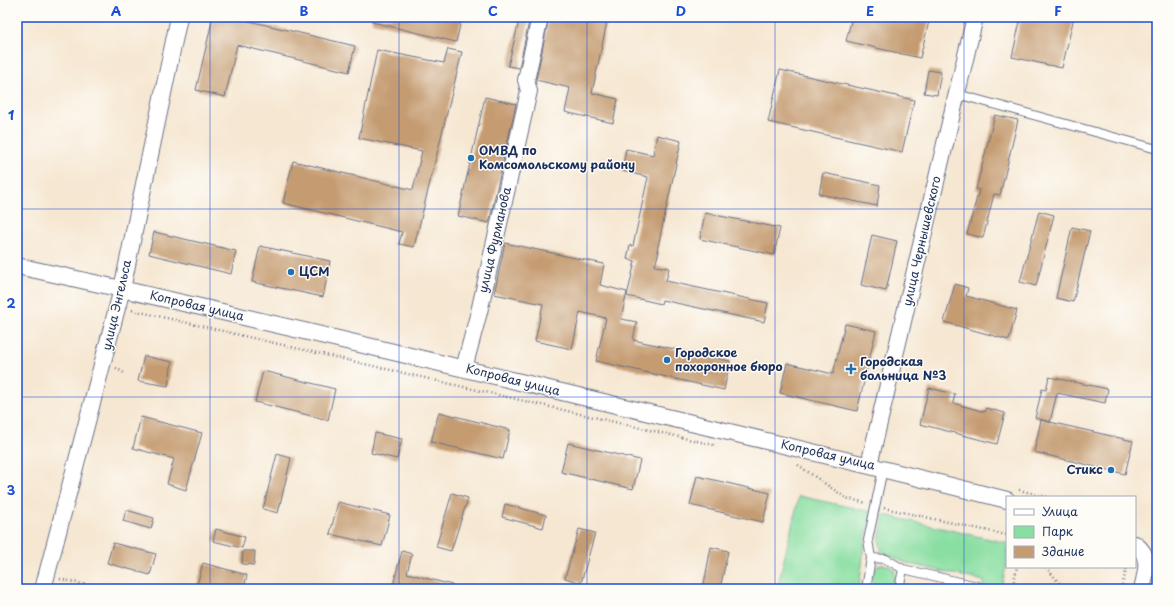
<svg xmlns="http://www.w3.org/2000/svg" width="1174" height="606" viewBox="0 0 1174 606" font-family="'Playpen Sans',sans-serif">
<style>
.green{fill:#89dea1;stroke:#528680}
.building{fill:#c59c72}
.lines{fill:none;stroke-linecap:round;stroke-linejoin:round}
.service-casing{stroke:#686f87;stroke-width:10}
.minor-casing{stroke:#686f87;stroke-width:18}
.path{stroke:#686f87;stroke-width:2.5;stroke-dasharray:1 3;stroke-linecap:butt}
.service{stroke:#fff;stroke-width:8}
.minor{stroke:#fff;stroke-width:16}
.grid{fill:none;stroke:#1d4ed8;stroke-width:1;stroke-opacity:0.55}
.poi-dot{fill:#1f6fb2;stroke:#fdfcf7;stroke-width:1.5}
.labels{text-anchor:middle;stroke-width:3;stroke-linejoin:round;paint-order:stroke}
.poi-label{font-size:12px;font-weight:bold;fill:#1b2f5e;stroke:#fdfcf7;text-anchor:start}
.street-label{font-size:12px;fill:#1b2f5e;stroke:#fdfcf7}
.neatline{fill:none;stroke:#1d4ed8;stroke-width:1.5}
.grid-label{font-size:13px;text-anchor:middle;font-weight:bold;fill:#1d4ed8}
</style>
<rect width="100%" height="100%" fill="#fdfcf7"/>
<filter id="ink" filterUnits="userSpaceOnUse"><feTurbulence type="fractalNoise" baseFrequency=".025" numOctaves="2"/><feDisplacementMap in="SourceGraphic" scale="8" xChannelSelector="R" yChannelSelector="G"/><feConvolveMatrix kernelMatrix="1 2 1 2 8 2 1 2 1" color-interpolation-filters="sRGB"/></filter>
<filter id="wash" filterUnits="userSpaceOnUse"><feTurbulence type="fractalNoise" baseFrequency=".012" numOctaves="4" result="noise"/><feDisplacementMap in="SourceGraphic" scale="16" xChannelSelector="R" yChannelSelector="G"/><feGaussianBlur stdDeviation="0.9" result="paint"/><feColorMatrix in="noise" values="0 0 0 0 0 0 0 0 0 0 0 0 0 0 0 0 0 1.4 0 .05"/><feComposite in="paint" operator="in"/></filter>
<g filter="url(#wash)">
<rect width="100%" height="100%" fill="#f6e7d2"/>
<path class="green" d="M799 496 872 512 865 540 859 589H777Z
M884 515 1007 543V563L1001 589H982L984 581 906 563 886 554 881 550 879 541Z
M882 564C899 566 895 576 892 589H871C872 578 870 568 882 564Z"/>
<g id="blocks">
<path class="building" d="M213 17H232L355 46 349 72 237 45 225 97 196 90Z
M372 17H462L456 42 372 22Z
M520 17H530L519 68 508 66Z
M549 17H608L592 93 618 99 613 123 565 112 570 88 536 80Z
M852 17H930L920 58 846 41Z
M1021 17H1074L1062 68 1012 57Z
M448 49 462 52 414 247 399 244 402 232 283 203 293 161 413 190 422 151 359 138 377 50 444 63Z
M780 70 914 100 902 152 768 122Z
M928 70 941 72 937 95 924 93Z
M485 97 516 104 489 223 458 216Z
M995 115 1018 120 1000 195 994 194 983 238 967 234 979 190 976 189Z
M657 135 681 141 657 251H659L655 266 669 268 666 281 768 303 764 322 662 300 661 304 627 296 635 261 627 259 630 245 633 246 648 177 622 171 626 149 653 155Z
M823 173 880 185 877 206 819 194Z
M1039 211 1054 215 1036 286 1020 282Z
M705 213 780 228 774 255 700 239Z
M1072 227 1090 231 1073 302 1056 298Z
M154 232 236 251 231 274 149 254Z
M872 235 897 241 886 291 861 285Z
M505 243 604 264 600 285 627 292 621 319 637 322 633 340 730 361 724 390 596 361 606 318 580 312 572 349 535 341 543 304 494 294Z
M260 246 330 261 323 297 252 282Z
M955 284 968 288 966 296 1017 310 1009 340 944 322Z
M845 324 876 331 857 411 780 393 787 363 833 374Z
M144 356 172 362 168 386 138 381Z
M263 371 335 389 328 420 255 402Z
M1049 377 1108 389 1105 403 1057 393 1050 422 1035 418 1042 389 1046 390Z
M929 388 955 394 953 403 985 412 986 408 1005 413 997 444 920 424Z
M439 412 510 430 503 459 431 442Z
M141 417 202 433 186 490 167 484 174 459 133 448Z
M1041 420 1133 441 1125 474 1034 452Z
M375 433 402 439 397 459 371 453Z
M568 443 640 460 633 489 561 472Z
M277 454 291 458 278 513 263 509Z
M697 476 770 493 763 522 690 505Z
M452 493 468 498 451 551 436 547Z
M338 502 390 515 382 546 330 534Z
M505 504 546 515 543 528 502 517Z
M126 510 154 518 151 529 123 521Z
M216 529 245 537 242 548 213 541Z
M579 529 595 533 581 583 565 578Z
M113 543 156 554 150 575 107 563Z
M711 547 728 551 720 589H703Z
M243 551H255L254 565 242 564Z
M402 551 412 554 407 573 452 585V589H424L405 584 403 589H392Z
M203 563 247 575 244 589H211L197 585Z"/>
</g>
</g>
<g filter="url(#ink)">
<use href="#blocks" fill-opacity="0" stroke="#686f87" stroke-width="1"/>
<g class="lines">
<defs>
<path id="service" d="M957 94 1157 149
M871 558 886 559 903 569 977 586 976 589
M866 589 871 558 868 540 883 469
M899 589 903 569"/>
<path id="minor" d="M17 266C194 304 369 346 545 388 699 425 853 461 1007 500
M464 368 479 312 529 91 526 80 540 17
M869 465 975 17
M1135 544C1152 557 1146 571 1142 589
M43 589 122 289 179 17"/>
</defs>
<use href="#service" class="service-casing"/>
<use href="#minor" class="minor-casing"/>
<path class="path" d="M132 310 714 445
M116 368 124 373
M798 465 846 498 866 503
M1019 490 1047 497
M884 508 1007 535
M1046 567 1064 589
M60 579 104 589
M1012 589 1017 567
M1121 589 1127 567"/>
<use href="#service" class="service"/>
<use href="#minor" class="minor"/>
</g>
</g>
<path class="grid" d="M210 17V589M399 17V589M587 17V589M775 17V589M964 17V589M17 209H1157M17 397H1157"/>
<g class="poi-dot">
<circle cx="471" cy="158" r="4"/>
<circle cx="291" cy="272" r="4"/>
<circle cx="667" cy="360" r="4"/>
<path d="M849 363h4v4h4v4h-4v4h-4v-4h-4v-4h4z"/>
<circle cx="1111" cy="470" r="4"/>
</g>
<g class="labels">
<g class="poi-label">
<text x="479" y="155">ОМВД по<tspan x="479" dy="14">Комсомольскому району</tspan></text>
<text x="299" y="276">ЦСМ</text>
<text x="675" y="357">Городское<tspan x="675" dy="14">похоронное бюро</tspan></text>
<text x="860" y="366">Городская<tspan x="860" dy="14">больница №3</tspan></text>
<text x="1103" y="474" text-anchor="end">Стикс</text>
</g>
<g class="street-label">
<text transform="translate(495 240) rotate(-77)" y="4">улица Фурманова</text>
<text transform="translate(922 241) rotate(-77)" y="4">улица Чернышевского</text>
<text transform="translate(117 305) rotate(-77)" y="4">улица Энгельса</text>
<text transform="translate(197 306) rotate(13)" y="4">Копровая улица</text>
<text transform="translate(513 380) rotate(14)" y="4">Копровая улица</text>
<text transform="translate(828 455) rotate(13)" y="4">Копровая улица</text>
</g>
</g>
<rect width="1174" height="606" fill="none" stroke="#fdfcf7" stroke-width="44"/>
<rect x="1006" y="496" width="130" height="72" fill="#fdfcf7" stroke="#a3aaba"/>
<rect x="1014" y="509" width="20" height="6" fill="#ffffff" stroke="#a3aaba"/>
<text x="1042" y="516" font-size="12" fill="#1b2f5e">Улица</text>
<rect x="1014" y="526" width="20" height="12" fill="#89dea1" stroke="#a3aaba"/>
<text x="1042" y="536" font-size="12" fill="#1b2f5e">Парк</text>
<rect x="1014" y="546" width="20" height="12" fill="#c59c72" stroke="#a3aaba"/>
<text x="1042" y="556" font-size="12" fill="#1b2f5e">Здание</text>
<rect x="22" y="22" width="1130" height="562" class="neatline"/>
<g class="grid-label">
<text x="116" y="16">A</text>
<text x="304" y="16">B</text>
<text x="493" y="16">C</text>
<text x="681" y="16">D</text>
<text x="870" y="16">E</text>
<text x="1058" y="16">F</text>
<text x="11" y="120">1</text>
<text x="11" y="308">2</text>
<text x="11" y="495">3</text>
</g>
</svg>
